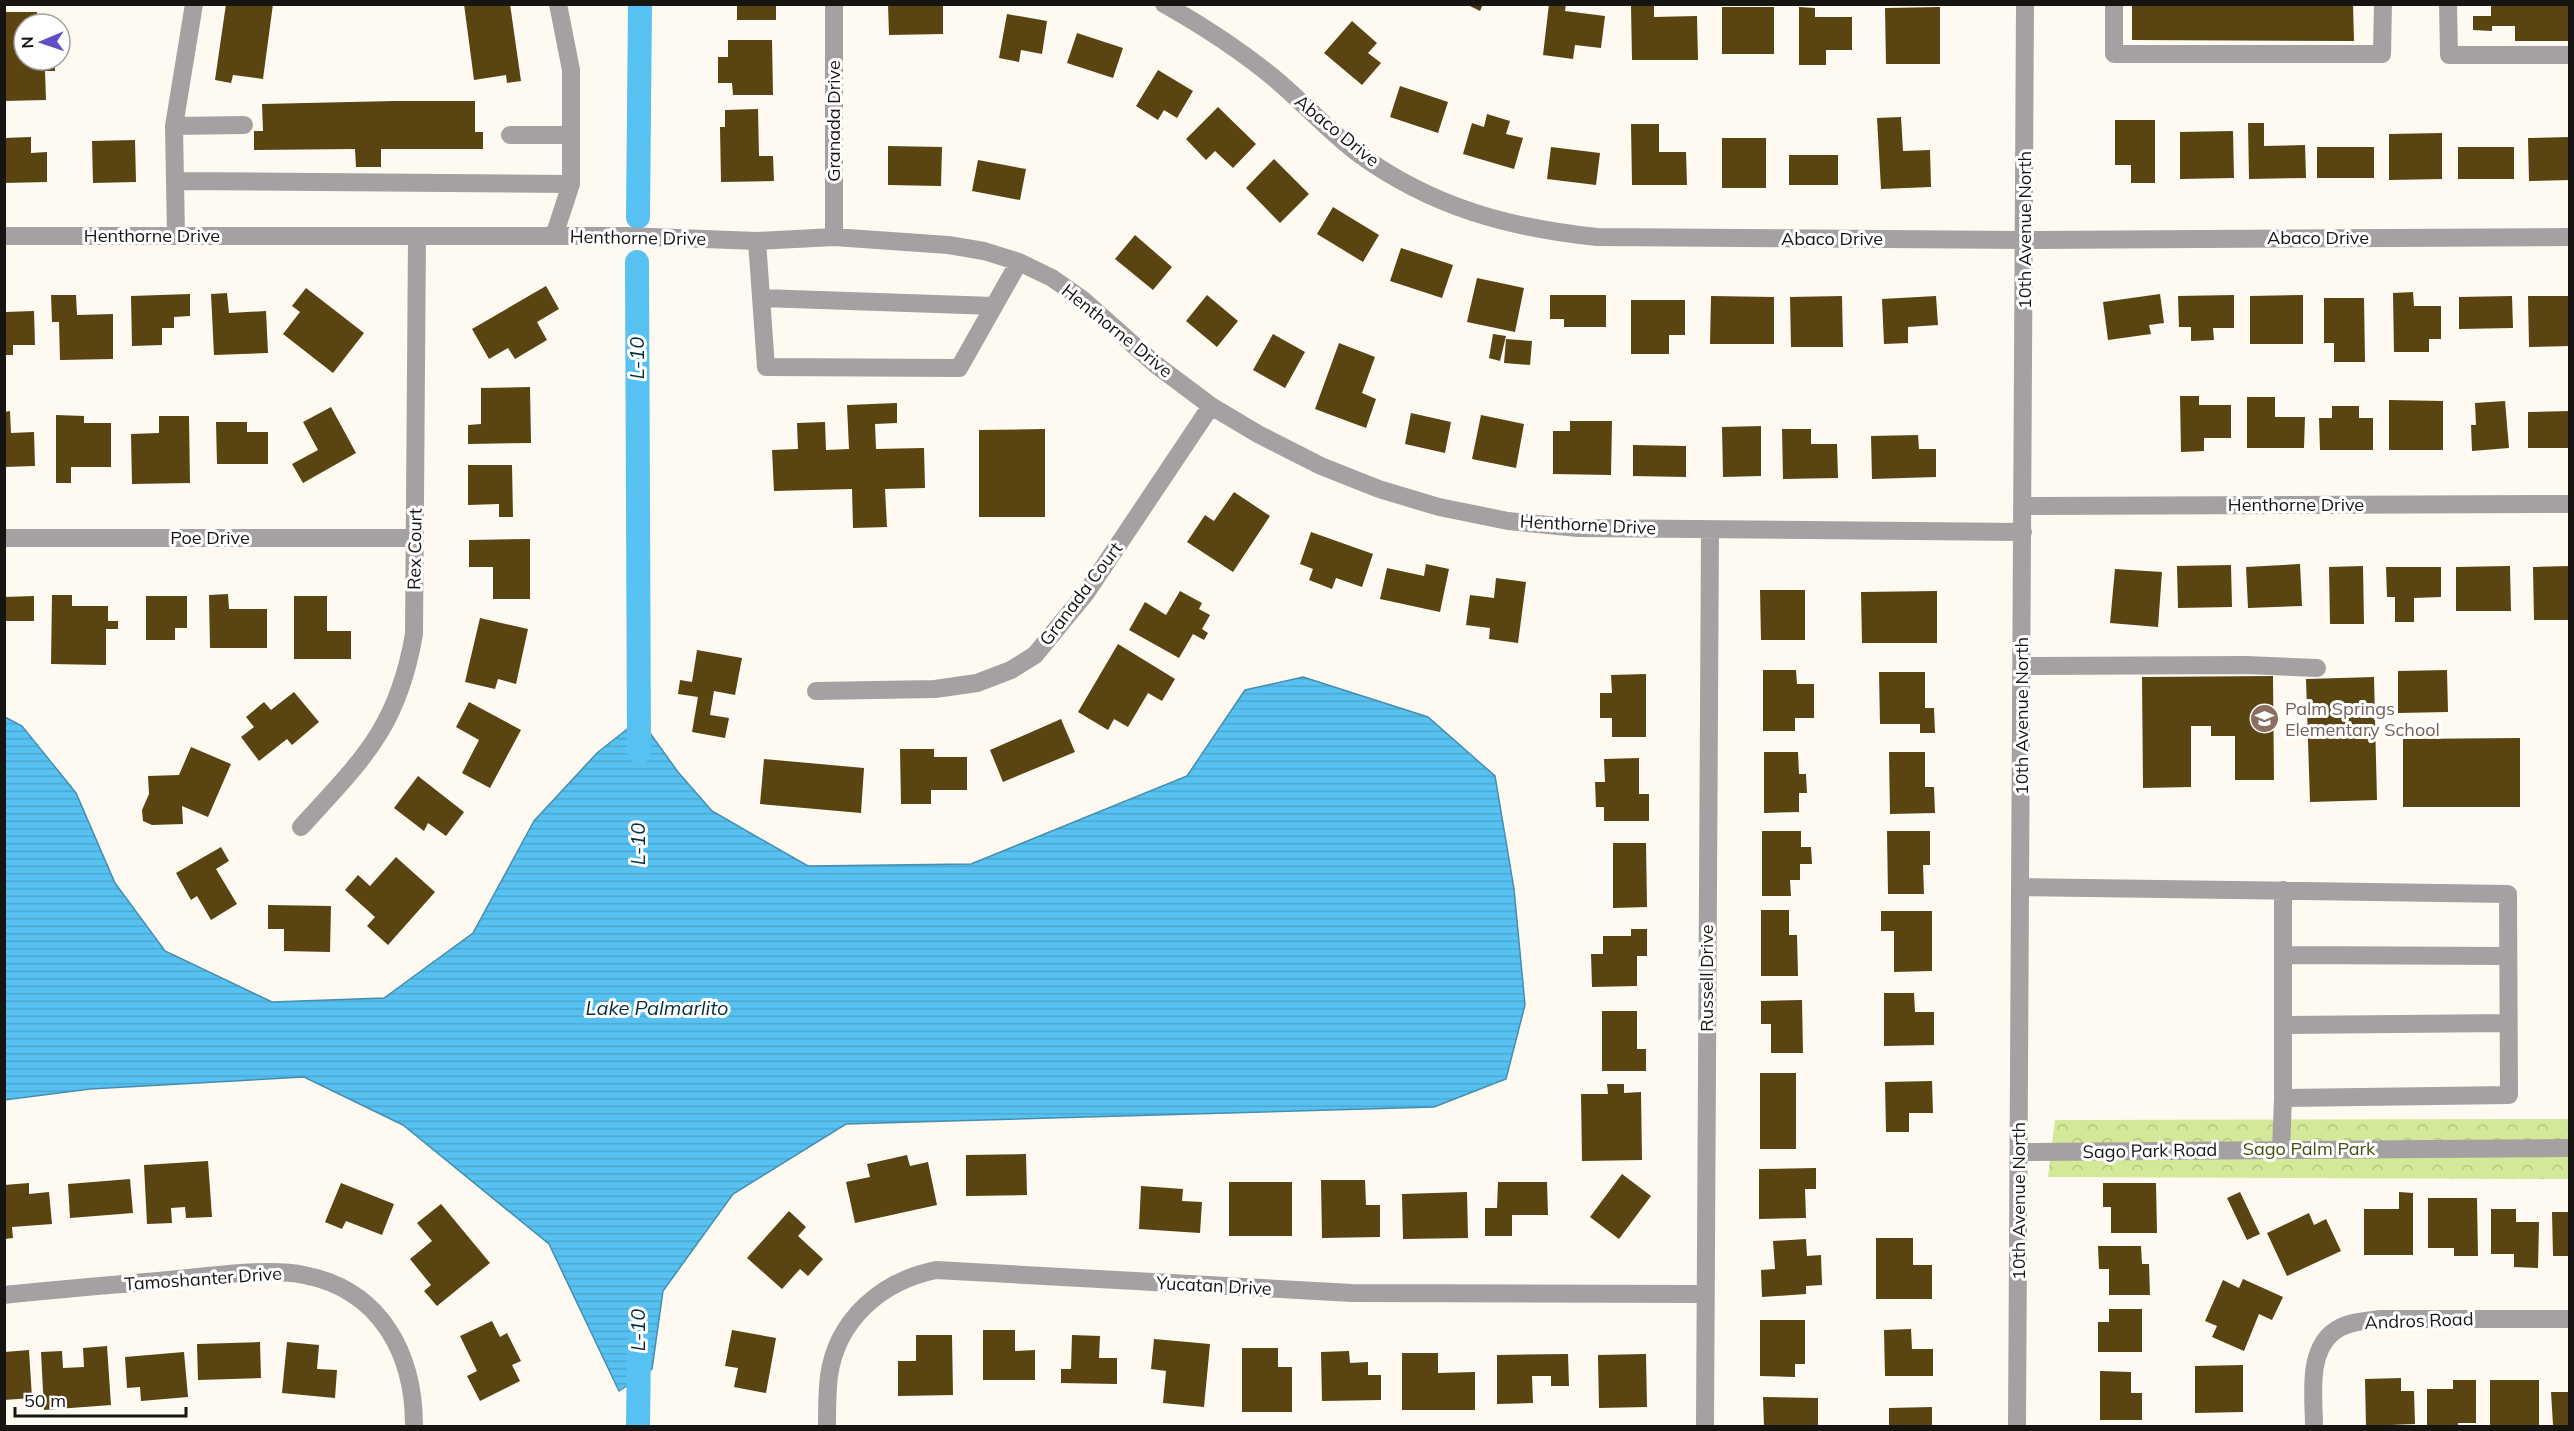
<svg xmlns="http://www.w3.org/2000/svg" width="2574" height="1431" viewBox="0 0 2574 1431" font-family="Mulish,sans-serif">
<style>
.park{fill:url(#park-crowns)}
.water{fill:url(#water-rules);stroke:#448eaf;stroke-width:1.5}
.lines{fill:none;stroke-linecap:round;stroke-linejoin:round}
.canal{stroke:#57c2f2;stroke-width:24}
.building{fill:#594412}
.minor{stroke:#a5a1a2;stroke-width:18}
.labels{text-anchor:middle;stroke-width:6;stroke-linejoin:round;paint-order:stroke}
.street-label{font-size:18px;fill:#161512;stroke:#fff}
.education-label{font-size:18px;fill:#785e54;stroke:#fff;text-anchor:start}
.park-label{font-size:18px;fill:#43500d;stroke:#fff}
.water-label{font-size:20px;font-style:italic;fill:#002f42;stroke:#fff}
</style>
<defs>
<pattern id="park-crowns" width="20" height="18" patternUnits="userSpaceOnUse" patternTransform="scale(1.5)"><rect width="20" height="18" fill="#d3e997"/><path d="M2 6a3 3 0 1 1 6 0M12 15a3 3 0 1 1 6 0" fill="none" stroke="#b4c781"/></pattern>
<pattern id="water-rules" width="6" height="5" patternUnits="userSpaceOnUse" patternTransform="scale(1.5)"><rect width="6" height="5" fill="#57c2f2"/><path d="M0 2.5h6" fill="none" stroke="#4ba6ce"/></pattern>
</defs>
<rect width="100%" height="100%" fill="#fefaf2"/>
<path class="park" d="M2569 1119V1179L2048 1177 2055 1120Z"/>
<path class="water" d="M1303 677 1428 717 1495 776 1514 889 1525 1005 1506 1079 1434 1107 846 1124 733 1194 663 1291 652 1369 619 1391 549 1244 403 1125 304 1077 90 1089 5 1100V717L22 726 76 793 115 883 165 951 272 1002 384 998 473 933 534 821 597 753 640 719 678 772 712 811 808 866 971 864 1187 776 1245 690Z"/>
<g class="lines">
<path class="canal" d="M638 217 640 4
M637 262 639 752
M638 1426 639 1345"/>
</g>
<path class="building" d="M226 4H273L263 79 233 75 231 83 215 80Z
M464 4H510L521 81 507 83 506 75 474 80Z
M737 4H776V20H737Z
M888 4H943V34L889 35Z
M1466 4H1483L1480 11Z
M1549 4H1566L1565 11 1605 16 1601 48 1575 45 1573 59 1543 55Z
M2132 4H2353L2354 41 2132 40Z
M2491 4H2570V41H2515V26H2492V31L2473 30V16H2491Z
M1654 5V17L1697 16 1698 60H1632L1631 6Z
M1722 7H1774V54H1722Z
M1799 7 1815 8V17H1852V50H1826V65H1799Z
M1940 7V64H1886L1885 8Z
M4 12H37V24H24V60H55V71H45L46 100 4 101Z
M1007 14 1047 21 1042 54 1021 50 1019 62 999 58Z
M1352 21 1377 43 1368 53 1381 63 1362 85 1324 53Z
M1077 33 1123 48 1113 78 1067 63Z
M728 40H772L773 95H733L732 83H718V57H728Z
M1158 70 1193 91 1177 118 1164 110 1158 120 1136 106Z
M1400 86 1448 102 1438 133 1390 117Z
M395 101H475V132H483V149H381V167H356L355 149 254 150V131H263L262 104Z
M1218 107 1256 144 1233 168 1215 151 1206 160 1186 139Z
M758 109 759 156H773L774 181 721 182 720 127H725V110Z
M1487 114 1510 121 1506 134 1523 138 1514 169 1463 154 1472 123 1484 127Z
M1901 117 1903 151 1930 150 1931 187 1881 189 1877 118Z
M2115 120H2155V183H2131V165H2115Z
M2248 123H2264V146L2305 145 2306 178 2249 179Z
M1631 124H1659V152H1686L1687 185H1632Z
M2233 131 2234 178 2180 179V132Z
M2442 133V179L2389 180V134Z
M31 137V153L47 152V182L4 183V138Z
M2570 137V180L2529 181 2528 138Z
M1722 138H1766V188H1722Z
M135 140 136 182 93 183 92 141Z
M888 146 942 147 941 186 888 185Z
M1551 147 1600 153 1596 185 1547 179Z
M2317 147H2374V178H2317Z
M2458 147H2514V179H2458Z
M1789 155H1838V185H1789Z
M1274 159 1309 194 1280 223 1246 188Z
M978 160 1026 169 1020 200 972 191Z
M1333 207 1379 235 1363 262 1317 234Z
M1135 235 1172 267 1153 290 1115 259Z
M1401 248 1453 265 1442 298 1390 281Z
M1477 278 1524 288 1515 332 1467 322Z
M546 286 559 309 537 322 547 340 515 359 508 348 489 359 472 329Z
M306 288 364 333 333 373 283 334 300 312 292 306Z
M2413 292 2414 306H2441V339H2429V352H2394L2393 293Z
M227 293 229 313 266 311 268 353 214 355 211 294Z
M190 294V316L174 317V328H162V345L132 346 131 296Z
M2160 294 2164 323 2149 325 2151 334 2108 340 2103 302Z
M51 295H76L77 315 113 314V359L60 360 59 322H52Z
M1207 295 1238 321 1217 347 1186 321Z
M1550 295H1606V327H1564V319H1550Z
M2234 295V328H2213L2214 340 2191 341V327H2179L2178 296Z
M2303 295V344H2250V296Z
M1711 296 1774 297V344H1710Z
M1842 296 1843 347H1791L1790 297Z
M1936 296 1938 325 1908 327V343L1884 344 1882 299Z
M2512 296 2513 328 2459 329V297Z
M2528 296H2570V346L2529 347Z
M2324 298H2364L2365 362H2334V343H2324Z
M1631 300H1685V335H1669V354H1631Z
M34 311 35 345H13V355H5V312Z
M1273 334 1305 352 1285 388 1253 370Z
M1493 334 1506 336 1500 361 1489 358Z
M1506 339 1532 341 1530 365 1504 363Z
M1339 343 1375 357 1362 393 1376 399 1366 428 1315 409Z
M530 387 531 443 468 444V425L481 424V388Z
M2180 396H2199V405H2231V438H2204V451L2181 452Z
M2247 397H2275V417H2305L2304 448H2247Z
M2389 400 2443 401V450H2389Z
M2505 401 2509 448 2472 451 2471 425H2476L2475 403Z
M897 403V423L875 424 876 449 924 448 925 488 885 489 887 527 853 528 852 489 774 491 772 450 798 449 797 423 825 422 826 450 849 449 847 405Z
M2332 406H2359V418H2373V450H2320L2319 418H2332Z
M331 407 356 453 303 483 292 464 318 450 303 422Z
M10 411 11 433 34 432 35 466 4 467V412Z
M2570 411V448H2528V412Z
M1411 413 1451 422 1445 453 1405 444Z
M56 415 84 416V423H111V467H71V483H56Z
M1481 415 1524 424 1516 468 1472 459Z
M159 416H189L190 483 132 484 131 434 159 433Z
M1570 421H1612L1611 475 1553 474V431H1570Z
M216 422H247V432H268V464H217Z
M1761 426V476L1723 477 1722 427Z
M1045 429V517H979V430Z
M1782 429H1811V444H1837L1838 478 1783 479Z
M1918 435 1919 449H1936V477L1872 479 1871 436Z
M1633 445 1686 446V477L1633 476Z
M468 465H512L513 517H499V504L468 505Z
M1234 492 1270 516 1233 572 1187 542 1205 515 1214 521Z
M1311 532 1373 554 1362 587 1336 578 1332 589 1309 580 1313 569 1300 564Z
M530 539V599H493V567H469V540Z
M1426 564 1449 569 1440 612 1380 599 1387 568 1424 576Z
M2300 564 2302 606 2248 608 2246 567Z
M2231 565 2232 607 2178 608 2177 566Z
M2363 566 2364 624H2330L2329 567Z
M2510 566 2511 611H2456V567Z
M2570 566V620H2534L2533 567Z
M2386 567H2441V597L2414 598V622H2395V597H2387Z
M2115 569 2162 572 2158 627 2110 623Z
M1496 578 1526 582 1518 643 1489 639 1490 628 1466 625 1470 595 1494 598Z
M1760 590H1805V640H1761Z
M1180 591 1202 603 1199 609 1210 615 1202 629 1208 633 1204 640 1193 634 1179 658 1129 630 1145 602 1166 615Z
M1937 591V643H1862L1861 592Z
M228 594 229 609H267V648H210L209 595Z
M52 595H72V606H108V621H118V629H106V665L51 664Z
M34 596V621H4V597Z
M146 596H187V628H175V640H146Z
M294 596H327V631H351V659H294Z
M480 618 528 629 516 684 498 679 495 689 465 682Z
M1118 644 1175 679 1162 701 1148 693 1128 727 1114 719 1108 730 1078 712Z
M697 650 742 658 735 695 714 691 710 715 729 718 725 738 692 732 698 697 678 694 680 680 692 682Z
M1763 670H1796L1797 684H1814V718H1795V731H1763Z
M2447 670 2448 712 2398 713V671Z
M1879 672H1925V708H1934L1935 733H1920V724H1880Z
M1646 674V737H1612V718H1600V693H1612L1611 675Z
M2273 676 2274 780H2235V736H2211V726H2191V787L2143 788 2142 677Z
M2374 677 2377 800 2310 802 2306 679Z
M294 692 319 722 292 745 287 739 259 761 241 737 254 727 246 717 264 702 271 710Z
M469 702 521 730 490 788 462 773 479 740 456 727Z
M1061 719 1075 752 1003 782 990 750Z
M2520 738V807H2403V739Z
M191 747 231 764 208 817 182 806 183 824 152 825 143 821 142 810 149 794 148 776 179 775Z
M900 749H934V757H967V790H931V804H901Z
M1764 752H1798L1799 774H1806L1807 793H1799V812L1764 813Z
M1889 752H1925V787H1934L1935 813 1890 814Z
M1639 758V794H1649V821H1604V807H1596L1595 782H1605L1604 759Z
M764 759 864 768 861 813 760 804Z
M418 776 464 812 446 836 428 823 424 831 394 808Z
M1762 831H1801V847H1811L1812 864H1800V880H1790L1791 896H1762Z
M1887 831H1930V865H1923L1924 894H1888Z
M1613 843H1646L1647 907 1613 908Z
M221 847 229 861 216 869 237 904 211 920 197 896 191 900 176 873Z
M396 857 435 892 388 945 367 926 375 917 345 890 358 875 370 886Z
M268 905 331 906 330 952 284 951V929H268Z
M1761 910H1789V935H1797L1798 976H1761Z
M1881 911H1932V971L1894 972V931H1881Z
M1631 929H1647V956H1637V986L1592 987 1591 954H1603V936H1631Z
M1884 993H1914L1915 1012H1934V1045L1884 1046Z
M1802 1000 1803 1053H1771V1024H1761V1001Z
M1602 1011H1637V1049H1646V1071H1602Z
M1760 1073H1796V1149H1760Z
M1932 1081 1933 1113H1909V1132H1886L1885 1082Z
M1607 1084H1624V1093L1641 1092 1642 1160 1582 1161 1581 1094H1608Z
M1026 1154 1027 1195 966 1196V1155Z
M907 1155 910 1166 928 1162 937 1205 855 1223 846 1182 870 1177 867 1164Z
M208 1161 212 1217 186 1218 185 1207 171 1208 172 1223 147 1224 144 1165Z
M1816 1168V1189H1805L1806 1218 1759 1219V1169Z
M1622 1174 1651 1196 1619 1239 1590 1217Z
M130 1179 133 1213 70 1218 68 1184Z
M1321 1180H1365L1366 1205H1380V1237L1322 1238Z
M1229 1182H1292V1236H1229Z
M1498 1182H1547L1548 1215H1512V1236H1485V1208H1497Z
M29 1183V1194L49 1192 52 1224 12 1227 13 1238 4 1239V1185Z
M341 1183 394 1204 382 1235 346 1221 342 1229 325 1222Z
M2103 1183H2156L2157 1233H2111V1207H2103Z
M1141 1186 1183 1189 1182 1201 1202 1202 1200 1233 1139 1229Z
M1467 1192 1468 1238 1403 1239 1402 1194Z
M2240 1192 2260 1234 2247 1240 2227 1198Z
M2399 1192 2413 1193V1255H2364V1209H2399Z
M2428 1198H2477L2478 1256H2454V1248H2428Z
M441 1204 490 1263 437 1306 424 1291 431 1285 410 1259 432 1241 417 1223Z
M2491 1209H2516V1222H2539L2538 1268 2514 1267V1254H2491Z
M789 1211 806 1227 798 1236 823 1259 808 1276 800 1269 782 1289 747 1258Z
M2552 1212H2570V1256H2553Z
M2309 1213 2314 1225 2326 1219 2341 1251 2287 1276 2267 1233Z
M1876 1238H1913V1265H1932V1299H1876Z
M1806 1239 1807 1256 1821 1255 1822 1285 1806 1286V1294L1762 1297 1761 1270 1775 1269 1773 1241Z
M2098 1246H2141L2142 1264H2149L2150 1295H2109V1269H2099Z
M2243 1279 2283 1297 2272 1320 2259 1314 2244 1351 2212 1337 2217 1326 2205 1321 2223 1280 2239 1288Z
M2109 1309H2142V1352H2098V1322H2109Z
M1760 1320H1805V1364H1795V1377L1760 1376Z
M492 1321 500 1337 507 1333 521 1361 512 1365 520 1381 480 1401 467 1376 477 1371 460 1336Z
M1911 1329 1912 1349H1933V1376H1885L1884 1330Z
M732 1330 776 1338 766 1393 734 1387 738 1368 725 1366Z
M983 1330H1015V1351L1035 1350V1380H983Z
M916 1335H952L953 1395 898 1396V1361H916Z
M1072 1335 1100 1336 1099 1358H1117V1384L1061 1383V1369H1071Z
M1154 1339 1210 1344 1204 1407 1163 1403 1166 1371 1151 1369Z
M260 1342 261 1378 198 1380 197 1344Z
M287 1342 319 1345 317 1369 337 1370 335 1398 282 1393Z
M107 1346 111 1405 44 1410 41 1352 62 1351 63 1368 84 1367 83 1348Z
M1242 1348H1278V1367H1292V1412H1242Z
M29 1350 32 1398 4 1400V1352Z
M1349 1351 1350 1363 1368 1362V1375H1381V1400L1322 1401 1321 1352Z
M184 1352 188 1397 141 1401 140 1387 127 1388 125 1357Z
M1402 1353H1438V1373L1475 1372V1410H1402Z
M1568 1354 1569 1386H1551V1376H1532L1533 1403 1497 1404V1355Z
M1646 1354 1647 1407 1599 1408 1598 1355Z
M2243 1365V1412L2195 1413V1366Z
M2100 1371 2131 1372V1393H2142V1420H2100Z
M2401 1378V1391H2414L2415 1424 2366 1426 2365 1379Z
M2453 1380H2476V1423H2458V1426H2427V1389H2453Z
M2490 1380H2539V1426H2490Z
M2551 1392H2570V1425H2553Z
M1763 1397 1818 1398V1426H1764Z
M1932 1407V1426H1889V1408Z"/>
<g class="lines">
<path class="minor" d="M558 4 571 70V184
M1164 4C1203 26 1240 50 1274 78 1303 102 1328 131 1359 154 1432 207 1509 228 1597 237L2025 240 2570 237
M2114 4V54H2382L2383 4
M2448 4 2449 55H2570
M174 126 244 125
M510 135H571
M175 181 571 184 554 236
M4 236H625L757 241 834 237 948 245 984 251 1019 262 1052 278 1082 299 1155 364 1211 406 1258 434 1321 466 1379 489 1439 507 1508 521 1578 528 2023 532
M176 236 174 126 194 4
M834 237V4
M757 241 766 367 959 368 1019 262
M761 298 994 306
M2023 506 2570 504
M4 538H415
M2022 666 2246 665 2317 668
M816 691 935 689 977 683 1011 670 1035 655 1086 593 1211 406
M301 827C362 760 398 728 414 634L417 236
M2021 887 2508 894 2509 1095 2283 1098 2281 1150
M2283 890V1098
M2283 955 2508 956
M2283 1025 2508 1023
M2019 1152 2570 1148
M4 1295C59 1289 113 1285 168 1280 207 1277 268 1267 304 1275 381 1290 414 1354 414 1426
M827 1426C827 1410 827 1393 829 1376 837 1319 882 1281 936 1270L1352 1293 1705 1294
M1705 1426 1710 530
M2017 1426 2025 4
M2314 1426C2314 1398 2307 1354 2332 1333 2345 1322 2364 1321 2380 1319H2570"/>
</g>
<defs>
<symbol id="school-disc" viewBox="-11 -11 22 22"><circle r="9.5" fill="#8d6e63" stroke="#fff"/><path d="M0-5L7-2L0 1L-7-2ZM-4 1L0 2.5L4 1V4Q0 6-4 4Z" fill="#fff"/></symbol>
</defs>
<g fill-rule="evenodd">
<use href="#school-disc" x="2248" y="702" width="33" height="33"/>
</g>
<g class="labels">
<g class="street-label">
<text transform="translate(834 121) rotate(-90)" y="6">Granada Drive</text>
<text transform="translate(1337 131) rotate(39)" y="6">Abaco Drive</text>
<text transform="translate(2025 230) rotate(-90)" y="6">10th Avenue North</text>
<text x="152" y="242">Henthorne Drive</text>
<text transform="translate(638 238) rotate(1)" y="6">Henthorne Drive</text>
<text x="2318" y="244">Abaco Drive</text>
<text x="1832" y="245">Abaco Drive</text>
<text transform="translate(1117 331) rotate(39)" y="6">Henthorne Drive</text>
<text x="2296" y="511">Henthorne Drive</text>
<text transform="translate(1588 525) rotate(3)" y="6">Henthorne Drive</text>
<text x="210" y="544">Poe Drive</text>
<text transform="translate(415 549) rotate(-89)" y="6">Rex Court</text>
<text transform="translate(1081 594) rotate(-53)" y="6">Granada Court</text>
<text transform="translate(2022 716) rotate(-90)" y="6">10th Avenue North</text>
<text transform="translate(1707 978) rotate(-90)" y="6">Russell Drive</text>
<text transform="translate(2150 1151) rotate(-1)" y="6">Sago Park Road</text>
<text transform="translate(2019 1201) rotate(-90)" y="6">10th Avenue North</text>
<text transform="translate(203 1279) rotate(-4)" y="6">Tamoshanter Drive</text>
<text transform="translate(1214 1286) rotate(3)" y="6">Yucatan Drive</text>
<text transform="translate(2419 1321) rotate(-2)" y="6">Andros Road</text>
</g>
<g class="education-label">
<text x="2285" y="715">Palm Springs<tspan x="2285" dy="21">Elementary School</tspan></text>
</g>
<g class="park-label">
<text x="2309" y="1155">Sago Palm Park</text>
</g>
<g class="water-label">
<text transform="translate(637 358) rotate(-90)" y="7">L-10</text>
<text transform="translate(638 844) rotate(-90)" y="7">L-10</text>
<text x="657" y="1015">Lake Palmarlito</text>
<text transform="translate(638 1330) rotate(-90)" y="7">L-10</text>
</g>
</g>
<rect width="2574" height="1431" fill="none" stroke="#161512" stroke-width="12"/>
<g transform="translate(42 42) rotate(268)"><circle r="28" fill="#ffffff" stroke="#a2a1a0" stroke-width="1.5"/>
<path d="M0-4.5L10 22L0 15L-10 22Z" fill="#5f4ec7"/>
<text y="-9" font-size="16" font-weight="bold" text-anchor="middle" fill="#161512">N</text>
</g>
<path d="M15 1407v9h171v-9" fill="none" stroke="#161512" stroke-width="3"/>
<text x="24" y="1407" font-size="18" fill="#161512" stroke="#ffffff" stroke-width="4.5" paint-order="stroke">50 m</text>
</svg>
